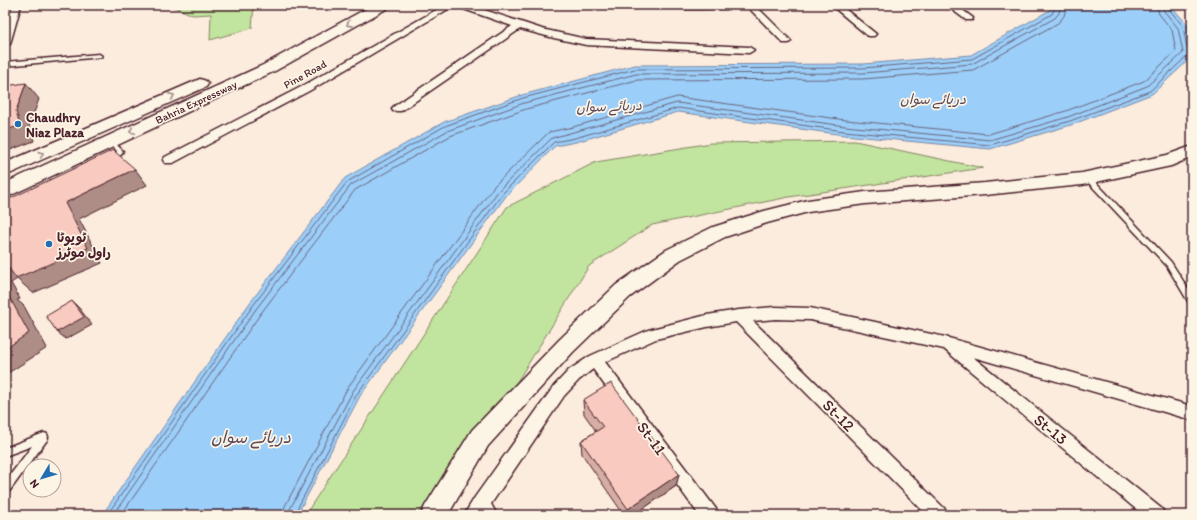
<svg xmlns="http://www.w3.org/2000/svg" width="1197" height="520" viewBox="0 0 1197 520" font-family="Itim,'Playpen Sans Arabic',sans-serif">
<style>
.green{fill:#c1e49e;stroke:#868264}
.water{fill:#9bcef8;stroke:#7b88a6}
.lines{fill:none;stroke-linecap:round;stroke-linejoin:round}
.shore{stroke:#6a657d;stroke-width:1}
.lane-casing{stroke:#4a1f2b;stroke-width:3}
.street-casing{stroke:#4a1f2b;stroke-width:3}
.secondary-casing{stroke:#4a1f2b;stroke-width:3}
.primary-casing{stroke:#4a1f2b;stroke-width:3}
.lane{fill:#fcf5e5;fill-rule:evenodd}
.street{fill:#fcf5e5;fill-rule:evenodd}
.secondary{fill:#fcf5e5;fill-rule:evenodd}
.primary{fill:#fcf5e5;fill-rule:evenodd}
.wall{fill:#d6aea4;stroke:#4a1f2b}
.shaded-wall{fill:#ae8d86;stroke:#4a1f2b}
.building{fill:#f9cabf;stroke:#4a1f2b}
.oneway{stroke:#a38a88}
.poi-dot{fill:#1f6fb2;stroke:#fcf5e5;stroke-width:1.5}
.labels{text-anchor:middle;stroke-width:3.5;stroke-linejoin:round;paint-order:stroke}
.far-street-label{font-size:11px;fill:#4a1f2b;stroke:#fcf5e5}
.poi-label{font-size:13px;font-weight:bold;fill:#4a1f2b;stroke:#fcf5e5;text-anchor:start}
.water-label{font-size:14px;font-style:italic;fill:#5e4b5e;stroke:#fcf5e5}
.near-street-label{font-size:16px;fill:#4a1f2b;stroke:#fcf5e5}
.near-water-label{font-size:17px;font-style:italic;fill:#5e4b5e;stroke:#fcf5e5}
</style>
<rect width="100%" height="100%" fill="#fbecdd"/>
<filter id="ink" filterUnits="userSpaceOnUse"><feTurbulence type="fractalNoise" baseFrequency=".025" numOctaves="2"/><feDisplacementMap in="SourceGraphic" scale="8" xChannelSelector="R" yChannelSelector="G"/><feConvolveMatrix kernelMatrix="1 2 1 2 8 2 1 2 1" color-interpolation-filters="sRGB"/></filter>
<g filter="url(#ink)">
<path class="green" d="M169 5H254L252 28 210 40 211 14 193 15Z
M855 141 983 168 789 197 652 225 589 266 497 414 417 515H305L507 207 596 162 711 143Z"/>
<path class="water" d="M1052 5H1170L1187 24 1192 57 1152 94 1071 125 990 149 844 135 678 112 576 142 555 146 506 196 360 396 297 515H102L249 304 345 178 444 122 522 95 635 65 863 64 971 55 1050 10Z"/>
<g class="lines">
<path class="shore" d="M1168 5 1169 9 1183 26 1187 48 1192 50
M107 515 252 307 347 182 445 126 523 98 635 69 863 68 972 59 1052 14 1056 5
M113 515 256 309 351 185 447 131 524 103 636 74 863 73 972 64 1055 18 1059 13 1061 5
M121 515 261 313 355 190 450 136 526 109 637 80 863 79 973 70 1058 23 1064 16 1067 5
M283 515 285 506 348 387 494 186 549 132 573 127 677 97 846 120 989 134 1066 111 1144 81 1176 51 1172 30 1159 14 1157 5
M289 515 290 509 353 391 499 190 552 138 677 103 845 126 990 140 1068 117 1147 86 1183 53 1178 28 1164 11 1163 5
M294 515 357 394 503 193 554 142 575 138 678 108 844 131 990 145 1070 121 1150 91 1188 55 1192 54"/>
<defs>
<path id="lane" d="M99 54 102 56 101 57 5 66V62Z
M110 139 112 140 123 151 121 155 112 159H108L107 158 116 153 117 151 107 141Z
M1086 176H1090L1171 262 1192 295V304L1189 303 1167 266 1086 180 1085 178Z
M44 433 47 434 48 437 47 440 8 493 5 495V482L32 446 5 456V448Z"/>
<path id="street" d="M13 5H21L10 44 5 47V29Z
M445 5H455L309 91 173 163H165L163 160 165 157 301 87Z
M457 5H469L542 29 586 39 749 47 754 50 749 53 586 45 554 38 520 29 401 111H393L392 109 393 107 512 26 458 7Z
M662 5H735L731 8C719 8 668 11 662 5Z
M746 5H755L791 41 789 43H783Z
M831 5H840L876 34 874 36H868Z
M946 5H956L973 18 972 20H966Z
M775 307 810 308 945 337 1192 406V420L973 357 1162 509 1165 515H1143L944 349 810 320 775 319 753 321 945 509 948 515H927L736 322 707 327 656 339 605 362 716 509 719 515H699L593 369 579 380 564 396 491 504 497 515H464L475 497 554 386 569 370 590 356 648 330 707 315 739 310Z"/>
<path id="secondary" d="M1192 146V157L1171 166 1082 185 985 195 865 204 808 212 767 223 725 237 680 260 630 297 573 352 488 446 448 515H421L425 506 472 430 559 340 616 285 666 250 713 227 764 211 808 200 865 192 985 183 1082 173 1167 155Z"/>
<path id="primary" d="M373 5H390L388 8 275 71 5 198V183L263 65Z
M200 79 206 81 208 84 206 87 5 176V163Z"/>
</defs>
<use href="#lane" class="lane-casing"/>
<use href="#street" class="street-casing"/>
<use href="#secondary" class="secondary-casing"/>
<use href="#primary" class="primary-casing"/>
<use href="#lane" class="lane"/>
<use href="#street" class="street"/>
<use href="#secondary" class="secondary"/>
<use href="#primary" class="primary"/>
</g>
<path class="wall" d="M583 400 679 474 676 486 634 515H624L582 454 581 441 596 431 584 414Z"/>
<path class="shaded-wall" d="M26 83 39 99 29 127 34 141 5 152V131L16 111Z
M135 169 147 185 79 219 102 263 33 293 17 279 11 283 20 299 17 300 24 306 47 348 5 375V263L65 203Z
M72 301 80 309 92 325 66 339 57 332Z
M679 474 676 486 634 515H628V509Z"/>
<path class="building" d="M26 83 16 111 20 125 5 131V86Z
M113 150 135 169 65 203 88 248 16 278 5 263V201Z
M5 291H6L29 333 5 349Z
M72 301 84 317 57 332 46 316Z
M611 383 679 474 628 509 581 441 603 427 583 400Z"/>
<defs><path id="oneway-chevron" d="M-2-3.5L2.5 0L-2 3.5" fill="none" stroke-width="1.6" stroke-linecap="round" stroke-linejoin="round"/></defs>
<g class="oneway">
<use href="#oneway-chevron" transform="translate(349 24) rotate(151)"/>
<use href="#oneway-chevron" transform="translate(172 96) rotate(-24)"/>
<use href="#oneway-chevron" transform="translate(132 131) rotate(155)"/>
<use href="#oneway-chevron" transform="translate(41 154) rotate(-24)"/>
</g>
</g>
<g class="poi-dot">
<circle cx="18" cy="124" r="4"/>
<circle cx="49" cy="244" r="4"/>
</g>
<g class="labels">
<g class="far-street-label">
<text transform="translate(305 74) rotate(-29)" y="4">Pine Road</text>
<text transform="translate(196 102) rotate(-25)" y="4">Bahria Expressway</text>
</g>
<g class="poi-label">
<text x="26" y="122">Chaudhry<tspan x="26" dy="15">Niaz Plaza</tspan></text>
<text x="57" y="242">ٹویوٹا<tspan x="57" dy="15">راول موٹرز</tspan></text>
</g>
<g class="water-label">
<text x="933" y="104">دریائے سواں</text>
<text transform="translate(609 106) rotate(-2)" y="5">دریائے سواں</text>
</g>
<g class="near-street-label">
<text transform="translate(839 415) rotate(45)" y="6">St-12</text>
<text transform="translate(1051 429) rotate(39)" y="6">St-13</text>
<text transform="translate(652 438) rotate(53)" y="6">St-11</text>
</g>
<g class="near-water-label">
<text x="251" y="443">دریائے سواں</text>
</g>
</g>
<rect width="1197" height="520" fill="none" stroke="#fcf5e5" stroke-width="20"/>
<rect x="10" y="10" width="1177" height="500" fill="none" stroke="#4a1f2b" stroke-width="1.5" filter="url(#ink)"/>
<g transform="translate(42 478) rotate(232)"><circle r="19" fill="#fcf5e5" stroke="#b59f9b"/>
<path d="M0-3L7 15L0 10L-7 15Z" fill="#1f6fb2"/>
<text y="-6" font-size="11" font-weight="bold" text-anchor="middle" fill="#4a1f2b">N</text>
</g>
</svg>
